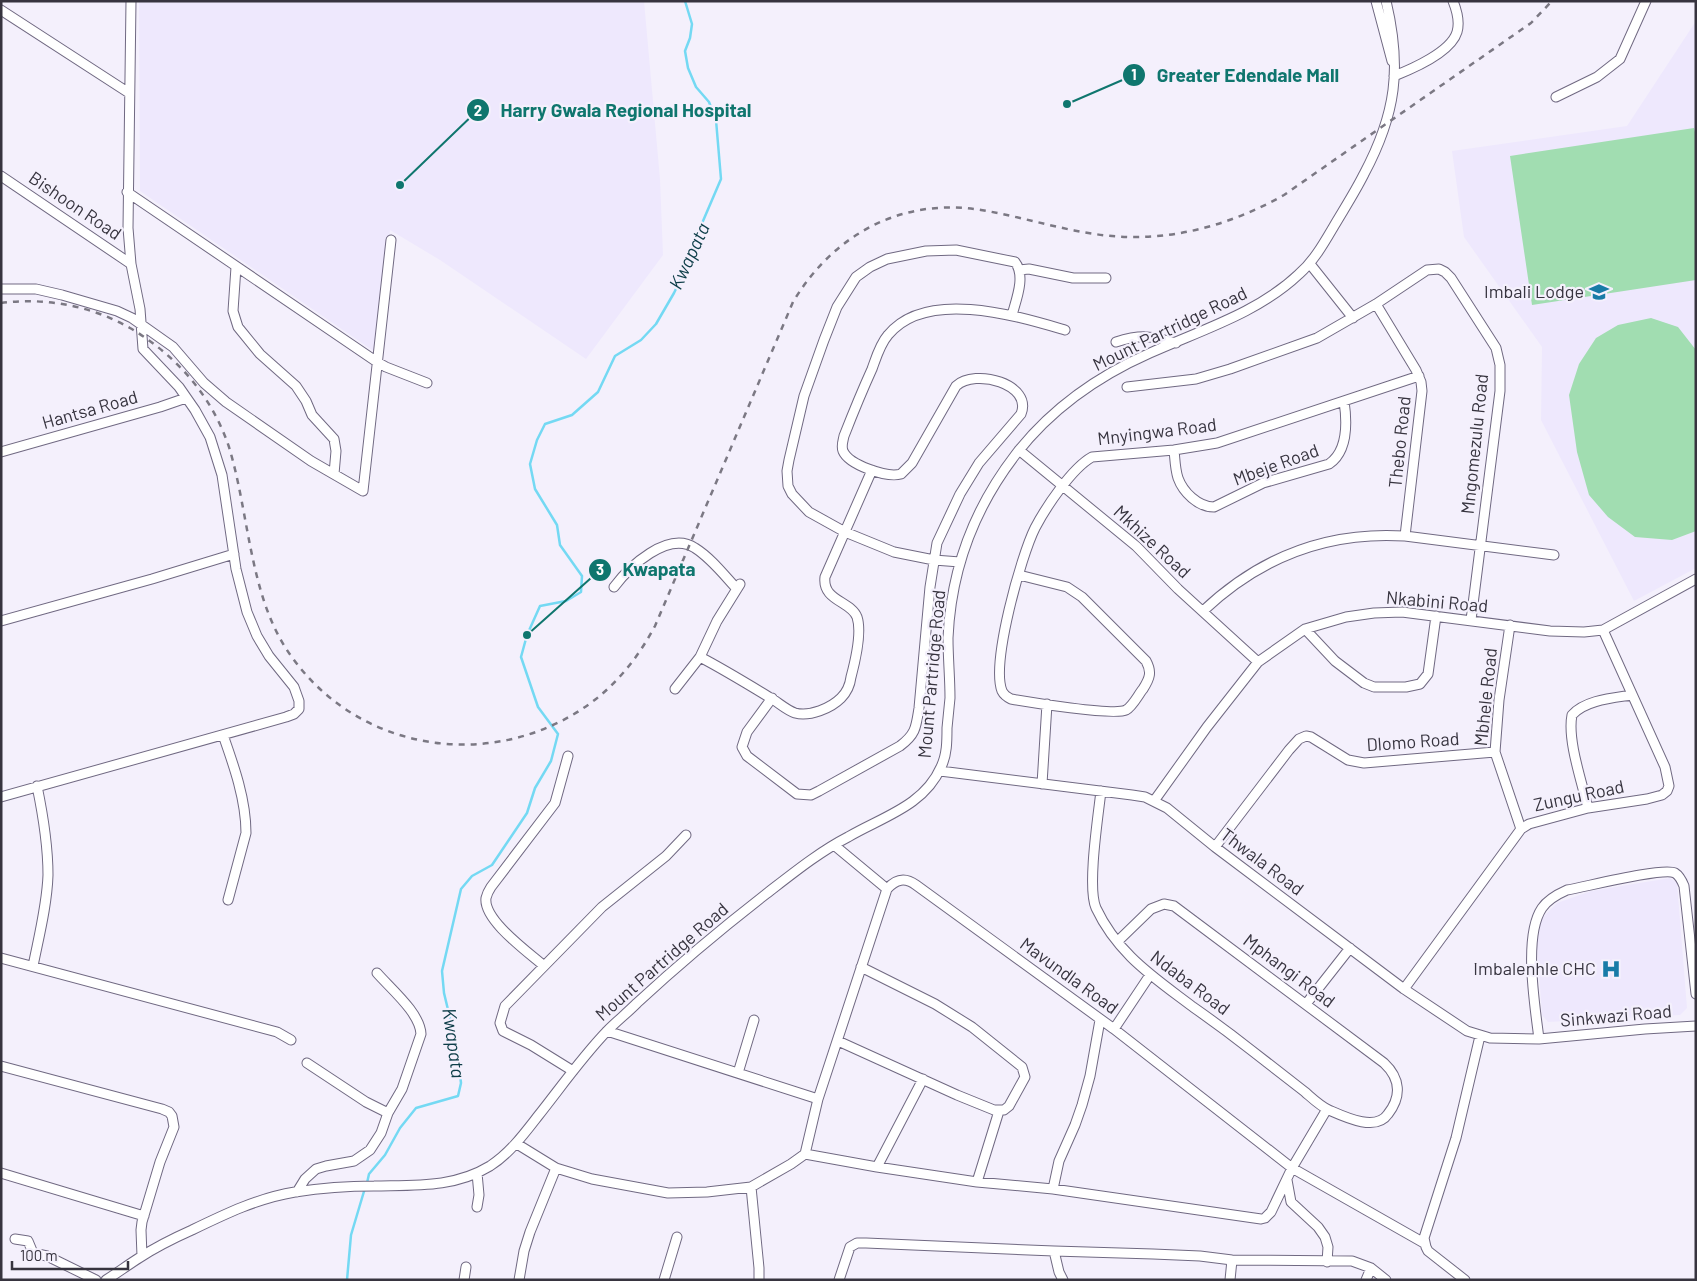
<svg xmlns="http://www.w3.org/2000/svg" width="1697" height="1281" viewBox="0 0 1697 1281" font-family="Barlow,sans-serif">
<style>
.built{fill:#eee8fd}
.green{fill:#a1ddb1}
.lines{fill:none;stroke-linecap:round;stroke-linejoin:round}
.stream{stroke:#74d9f3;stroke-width:2.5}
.minor-casing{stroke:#706982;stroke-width:11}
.minor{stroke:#fff;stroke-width:9}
.rail{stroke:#7b7883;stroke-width:2.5;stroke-dasharray:6 6;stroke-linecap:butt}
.labels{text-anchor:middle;stroke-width:4.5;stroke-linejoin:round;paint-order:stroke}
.street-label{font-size:18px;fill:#37343f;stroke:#f4f0fc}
.poi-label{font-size:18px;fill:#37343f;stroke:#f4f0fc;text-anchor:end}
.water-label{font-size:19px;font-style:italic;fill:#0d3d48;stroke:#f4f0fc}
.leader{fill:none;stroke:#0f766e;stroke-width:2}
.callout-dot{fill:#0f766e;stroke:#f4f0fc;stroke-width:2}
.mark-label{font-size:15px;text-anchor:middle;font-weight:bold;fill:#fff}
.callout-label{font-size:19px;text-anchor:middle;font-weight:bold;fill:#0f766e;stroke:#f4f0fc;stroke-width:4.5;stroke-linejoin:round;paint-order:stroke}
</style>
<rect width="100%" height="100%" fill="#f4f0fc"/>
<path class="built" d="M139 1H644L660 179 663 255 586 359 440 260 390 230 375 352 140 191Z
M1696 21V568L1634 601 1541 420 1542 347 1464 237 1452 151 1627 126Z
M1670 878 1677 883 1687 1008 1680 1015 1548 1022 1542 1015 1536 931 1545 915 1557 903 1591 891Z"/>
<path class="green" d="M1694 128 1696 136V280L1532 305 1510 156Z
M1651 318 1678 327 1696 350V531L1672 540 1635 537 1608 517 1589 495 1577 452 1569 395 1579 364 1596 338 1618 325Z"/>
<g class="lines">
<path class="stream" d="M367 1183 369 1174 385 1155 400 1128 416 1108 458 1096 461 1083 456 1043 444 993 442 971 461 889 472 876 492 865 527 813 535 788 551 761 558 734 538 707 521 657 527 635 540 606 566 601 581 592 582 576 560 545 557 525 535 489 530 464 537 440 545 424 572 415 598 392 615 356 641 340 656 324 674 293 693 253 703 221 721 179 716 120 709 102 696 87 688 68 685 51 690 38 692 24 685 1
M347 1280 351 1235 365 1188"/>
<defs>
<path id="minor" d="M1376 1 1392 61
M1 10 129 93
M1394 76C1412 69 1451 52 1457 32 1460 22 1457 11 1453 1
M1556 97 1597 77 1620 59 1646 1
M1 176 131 264
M127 192 377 362 386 367 427 383
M1310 264 1353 318
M236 267 233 311 238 327 260 354 296 386 306 401 312 415 334 439 336 451 334 474
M1019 270 1029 269 1073 278H1106
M1 289H36L62 295 117 311 132 318 173 347 204 383 226 402 311 461 363 491 391 240
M1376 304 1416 370 1421 382 1422 391 1405 536
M1116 342C1141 334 1152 336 1176 343
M1127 387 1196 379 1230 369 1317 338 1376 304 1427 270 1439 269 1445 272 1451 278 1496 348 1500 365V391L1471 620
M1019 450 1136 546 1178 589 1258 662
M1174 450C1175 459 1175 469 1178 478 1183 492 1198 507 1214 507L1263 483 1329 464C1348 451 1347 421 1344 401
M1 452 160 407 186 398
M960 562 934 560 894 552 845 532 809 512 792 494 788 486 787 471 789 460 804 396 824 340 837 307 856 277 870 267 887 259 926 251 956 250 1015 262C1026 276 1016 300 1012 315
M1019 575 1067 587 1082 597 1146 661C1152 672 1150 678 1143 689 1138 695 1133 706 1126 710 1114 716 1028 702 1011 699 1007 697 1004 695 1002 691 991 663 1021 556 1035 528 1046 507 1072 468 1092 457L1174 450 1217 443 1419 376
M614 587C629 567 668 530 695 548 711 558 724 575 737 589
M1203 611C1259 558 1327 531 1405 536L1554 555
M1 621 152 579 234 554
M1510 625 1499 700 1495 752 1521 829
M1305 629 1335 661 1364 683 1374 687H1406L1420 684 1428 674 1436 616
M700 657C723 669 746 683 769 697 778 702 786 710 795 713 810 717 831 708 841 698 847 692 850 685 851 677 855 662 862 632 857 617 851 601 822 601 825 577L872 470
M675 689 700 657 717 621 740 584
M772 698 747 732 742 747 747 756 797 794 811 795 819 791 900 746C916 734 916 727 919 708L930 587 937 543 960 494 979 463 1021 414C1033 384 975 368 956 386L912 463 901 474C887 478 849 465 843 451 841 446 843 441 844 436 853 413 862 391 872 369 876 358 880 344 888 335 926 288 1017 316 1065 330
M223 735C234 766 246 800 246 833L228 900
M940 771 1132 795 1145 797 1167 808 1215 847 1404 989 1467 1031 1490 1038 1539 1039 1645 1029 1696 1026
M1042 784 1047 704
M1101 791C1098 817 1087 888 1096 908 1104 925 1118 944 1131 957 1150 976 1172 991 1193 1007 1213 1021 1232 1035 1251 1050 1269 1064 1287 1078 1305 1092 1312 1098 1320 1106 1329 1110 1345 1117 1376 1132 1388 1114 1402 1096 1400 1078 1384 1063L1174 906 1164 904 1151 909 1118 941
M1 797 286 717 294 714 299 709V701L294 687 269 656 257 636 247 612 236 569 222 475 210 437 195 410 179 387 143 349 140 309 131 264 128 228 131 1
M1154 801 1207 727 1258 662 1305 629 1346 617 1374 613 1402 612 1550 631 1584 632 1603 630 1696 579
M1588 808C1582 782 1567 740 1572 715 1585 700 1613 698 1632 695
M834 845 887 889
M1215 847 1289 750 1299 739 1306 736 1311 737 1348 760 1364 763 1495 752
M1 958 277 1032 291 1040
M33 966C39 936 47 905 48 875 48 845 43 815 37 786
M544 966C528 952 483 920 486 898 487 894 489 890 491 887L555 803 568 756
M1404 989 1521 829 1529 824 1588 808 1647 799 1662 795 1667 791 1669 786 1665 767 1603 630
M1306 1004 1350 948
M1114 1029 1150 975
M607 1031 818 1099
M1539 1039C1535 1006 1523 936 1542 908 1548 899 1558 894 1567 890 1585 887 1663 867 1675 873 1680 876 1682 881 1684 886L1696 994
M838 1041 957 1095 994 1110H1004L1009 1106 1025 1077 1022 1067 972 1027 935 1004 861 967
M307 1063 366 1102 388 1113
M1 1066 162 1109 169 1112 172 1116 174 1127 160 1162 142 1222 141 1230 142 1256
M573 1071 531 1045 503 1031 500 1023 505 1006 602 907 666 856 686 835
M738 1073 754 1020
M517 1144 556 1168 592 1179 668 1193 707 1192 751 1187 791 1164 805 1154 818 1099 887 889C896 879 905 877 916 885L1114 1029 1292 1168 1424 1243
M805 1154 877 1167 977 1182 1053 1189 1261 1219 1265 1218 1271 1212 1292 1168 1327 1109
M877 1167 923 1079
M1 1173 144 1216
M477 1173 479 1195 477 1207
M1287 1180 1291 1202 1318 1227 1325 1237 1328 1247 1327 1262
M977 1182 999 1111
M751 1187 759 1268V1280
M1053 1189 1059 1161 1075 1125 1082 1105 1090 1076 1100 1020
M297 1192 305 1179 316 1169 326 1166 354 1161 370 1150 381 1133 388 1113 402 1089 421 1034C420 1013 391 989 377 973
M15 1239 28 1241 33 1253 47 1256 96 1280
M1054 1251 1059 1272 1063 1280
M106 1280C117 1273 128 1265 139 1258 156 1247 174 1238 192 1230 225 1214 258 1198 295 1192 321 1188 348 1186 374 1186 415 1185 454 1188 490 1166 510 1153 524 1134 538 1116 561 1087 582 1057 607 1031 617 1021 627 1013 637 1003 678 965 721 929 766 894 792 874 819 852 848 837 882 817 924 806 941 767 947 755 947 741 947 728 948 718 949 708 950 698 950 678 948 658 948 638 951 570 975 507 1016 454 1051 409 1098 376 1150 353 1201 330 1258 313 1299 274 1314 261 1324 243 1334 226 1344 209 1355 192 1364 174 1396 114 1402 68 1386 1
M464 1280 466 1267
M519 1280 524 1251 530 1232 556 1168
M664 1280 677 1237
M839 1280 850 1247 857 1243H866L1054 1251 1153 1254 1200 1256 1232 1260 1352 1261 1371 1268 1386 1280
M1230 1280 1232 1260
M1366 1280 1371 1268
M1465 1280 1428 1251 1426 1247 1424 1238 1456 1138 1480 1036"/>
</defs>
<use href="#minor" class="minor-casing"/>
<use href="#minor" class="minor"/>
<path class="rail" d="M1 303C45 297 92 306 130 328 176 355 212 396 229 447 239 480 244 516 251 550 259 589 269 627 294 660 365 756 502 772 596 699 621 679 640 654 655 626L793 302C833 235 901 197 981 210 1030 218 1078 236 1129 237 1184 238 1236 222 1284 195L1518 32 1531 23 1552 1"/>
</g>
<defs>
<symbol id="school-bare" viewBox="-9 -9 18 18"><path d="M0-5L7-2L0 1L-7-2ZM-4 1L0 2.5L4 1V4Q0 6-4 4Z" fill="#187ba7" stroke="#f4f0fc" stroke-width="2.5" paint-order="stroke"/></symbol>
<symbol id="hospital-bare" viewBox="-9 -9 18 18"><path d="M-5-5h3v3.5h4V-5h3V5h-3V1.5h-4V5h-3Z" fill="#187ba7" stroke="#f4f0fc" stroke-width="2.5" paint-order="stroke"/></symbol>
</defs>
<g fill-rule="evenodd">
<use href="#school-bare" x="1585" y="278" width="28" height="28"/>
<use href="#hospital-bare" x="1597" y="955" width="28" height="28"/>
</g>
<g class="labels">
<g class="street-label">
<text transform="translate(75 206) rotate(34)" y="6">Bishoon Road</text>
<text transform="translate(1170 329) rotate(-26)" y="6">Mount Partridge Road</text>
<text transform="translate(90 410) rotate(-16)" y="6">Hantsa Road</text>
<text transform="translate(1157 432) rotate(-7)" y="6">Mnyingwa Road</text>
<text transform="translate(1400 442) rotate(-84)" y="6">Thebo Road</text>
<text transform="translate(1475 444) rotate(-84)" y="6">Mngomezulu Road</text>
<text transform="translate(1276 465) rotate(-20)" y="6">Mbeje Road</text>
<text transform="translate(1152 542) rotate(43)" y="6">Mkhize Road</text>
<text transform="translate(1437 602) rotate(5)" y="6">Nkabini Road</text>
<text transform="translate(932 674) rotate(-85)" y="6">Mount Partridge Road</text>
<text transform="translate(1486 697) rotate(-84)" y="6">Mbhele Road</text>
<text transform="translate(1413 742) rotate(-4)" y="6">Dlomo Road</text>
<text transform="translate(1579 796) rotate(-12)" y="6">Zungu Road</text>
<text transform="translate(1262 862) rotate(37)" y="6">Thwala Road</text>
<text transform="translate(662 962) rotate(-41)" y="6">Mount Partridge Road</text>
<text transform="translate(1289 971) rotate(37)" y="6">Mphangi Road</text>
<text transform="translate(1069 976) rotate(36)" y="6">Mavundla Road</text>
<text transform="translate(1190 983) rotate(37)" y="6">Ndaba Road</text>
<text transform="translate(1616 1016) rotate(-5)" y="6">Sinkwazi Road</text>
</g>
<g class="poi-label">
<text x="1584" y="298">Imbali Lodge</text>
<text x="1596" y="975">Imbalenhle CHC</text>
</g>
<g class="water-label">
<text transform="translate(689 256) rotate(-65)" y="7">Kwapata</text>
<text transform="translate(454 1043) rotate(82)" y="7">Kwapata</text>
</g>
</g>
<path class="leader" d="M1067 104L1134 75M400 185L478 110M527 635L600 570"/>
<g class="callout-dot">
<circle cx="1067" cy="104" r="5"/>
<circle cx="400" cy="185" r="5"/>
<circle cx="527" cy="635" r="5"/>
<circle cx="1134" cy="75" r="12"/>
<circle cx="478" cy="110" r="12"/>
<circle cx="600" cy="570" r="12"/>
</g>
<g class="mark-label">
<text x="1134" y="80">1</text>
<text x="478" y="116">2</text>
<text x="600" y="575">3</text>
</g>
<g class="callout-label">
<text x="1248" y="82">Greater Edendale Mall</text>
<text x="626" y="117">Harry Gwala Regional Hospital</text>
<text x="659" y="576">Kwapata</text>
</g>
<rect width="1697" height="1281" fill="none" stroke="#37343f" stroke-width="5"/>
<path d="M12 1261v8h116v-8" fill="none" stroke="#37343f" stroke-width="2.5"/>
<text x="20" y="1261" font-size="15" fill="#37343f" stroke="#f4f0fc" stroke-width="4" paint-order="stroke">100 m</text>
</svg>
